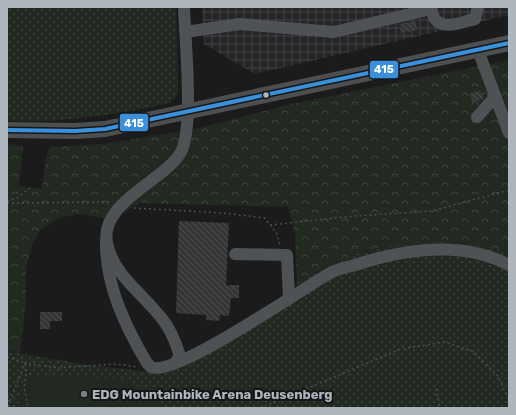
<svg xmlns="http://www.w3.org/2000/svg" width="516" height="415" viewBox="0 0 516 415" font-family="Rubik,sans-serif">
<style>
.industrial{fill:url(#industrial-grid)}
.grass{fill:url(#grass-dots)}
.forest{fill:url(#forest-crowns)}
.pitch{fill:#222921}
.building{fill:url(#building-back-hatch)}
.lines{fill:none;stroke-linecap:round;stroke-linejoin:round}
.path{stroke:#4b4d4f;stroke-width:1.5;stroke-dasharray:2 3;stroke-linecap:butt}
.minor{stroke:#4f5255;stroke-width:12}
.major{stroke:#4d4e50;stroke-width:16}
.bus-1-casing{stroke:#151618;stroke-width:7}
.bus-1{stroke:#3a90db;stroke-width:4}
.bus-dot{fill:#adb6bc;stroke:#151618;stroke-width:1.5}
.poi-dot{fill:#7a8084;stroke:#151618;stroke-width:1.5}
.labels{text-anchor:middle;stroke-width:4;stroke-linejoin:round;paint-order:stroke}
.poi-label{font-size:13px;font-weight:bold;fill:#adb6bc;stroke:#151618;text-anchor:start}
.line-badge{stroke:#151618;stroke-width:1.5}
.badge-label{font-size:11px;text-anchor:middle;font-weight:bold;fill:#fff}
</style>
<defs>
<pattern id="industrial-grid" width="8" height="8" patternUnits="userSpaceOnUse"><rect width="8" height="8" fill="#252528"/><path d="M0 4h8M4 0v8" fill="none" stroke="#424245"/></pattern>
<pattern id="grass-dots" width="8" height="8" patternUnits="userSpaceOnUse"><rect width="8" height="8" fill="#222921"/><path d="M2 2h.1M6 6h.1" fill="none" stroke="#3f463f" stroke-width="1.8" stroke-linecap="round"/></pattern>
<pattern id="forest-crowns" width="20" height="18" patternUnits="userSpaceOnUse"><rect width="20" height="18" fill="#222921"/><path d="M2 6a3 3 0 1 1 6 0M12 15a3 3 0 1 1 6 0" fill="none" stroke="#3f463f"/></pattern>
<pattern id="building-back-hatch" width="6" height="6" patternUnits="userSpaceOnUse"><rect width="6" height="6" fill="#343536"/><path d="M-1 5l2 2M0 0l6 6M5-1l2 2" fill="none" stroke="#4f5051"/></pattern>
</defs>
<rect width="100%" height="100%" fill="#1b1b1c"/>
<path class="industrial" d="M202 7H509V15L255 74 204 44Z"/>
<path class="grass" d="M7 7H176L178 91 175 99 169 103C115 115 62 123 7 121Z
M434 241 482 245 509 253V408H7V351L88 365 149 372 296 294 297 282 352 255 398 243Z"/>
<path class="forest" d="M509 60V253C458 238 400 237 349 257 331 264 314 274 297 282L295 234 288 207 140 203 111 220 82 214 60 217 41 229 32 246 26 267V302L20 352 7 351V144L23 146 19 186 42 189 46 157 50 147 103 144 195 129 296 103Z"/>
<path class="pitch" d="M23 376 130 379 162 408H20Z"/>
<path class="building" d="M416 21 417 30 401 33 399 24Z
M480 90 484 98 473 103 469 94Z
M179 221 229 223 226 285H239V298H231L229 316 220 315 219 321 206 320V315L176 313Z
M40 312H62V321H50V329H40Z"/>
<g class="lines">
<path class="path" d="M7 201 17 198 30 188
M7 203 109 202
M134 208 222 213 265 218 277 234 280 245
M270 225 354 216 432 211 509 190
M7 357 25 363 26 376 24 387 28 408
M436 389 440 408
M7 390 9 408
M10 401 25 363 57 368 116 364 137 367
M260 408 401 349 445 342 474 352 498 376 509 400"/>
<path class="minor" d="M431 7C432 11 433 16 435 19 444 31 464 21 475 19L478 7
M185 32 240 24 334 32 431 9
M478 50 509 133
M477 117 495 97
M106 240C105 284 125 326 147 363 147 363 151 367 151 367 175 378 304 287 332 272 339 269 348 267 355 265 404 249 462 240 509 265
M235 254 287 255 289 299
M174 364 180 356C176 343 171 330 163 320 143 293 114 277 107 243 99 202 166 180 181 152 194 128 185 38 184 7"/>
<path class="major" d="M7 130 75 131 105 129 509 43"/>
<defs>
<path id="bus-1" d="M7 130 75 131 105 129 509 43"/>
</defs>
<use href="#bus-1" class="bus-1-casing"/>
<use href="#bus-1" class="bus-1"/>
</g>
<circle class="bus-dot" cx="266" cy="95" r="3.5"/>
<circle class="poi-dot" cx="84" cy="394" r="4"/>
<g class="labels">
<g class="poi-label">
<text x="92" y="399">EDG Mountainbike Arena Deusenberg</text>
</g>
</g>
<g class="line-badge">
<rect x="369" y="60" width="30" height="19" rx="4" fill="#3a90db"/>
<rect x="119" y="113" width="30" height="19" rx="4" fill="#3a90db"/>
</g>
<g class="badge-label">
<text x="384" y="73">415</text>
<text x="134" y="127">415</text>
</g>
<rect width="516" height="415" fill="none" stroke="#adb6bc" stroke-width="16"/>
</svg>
